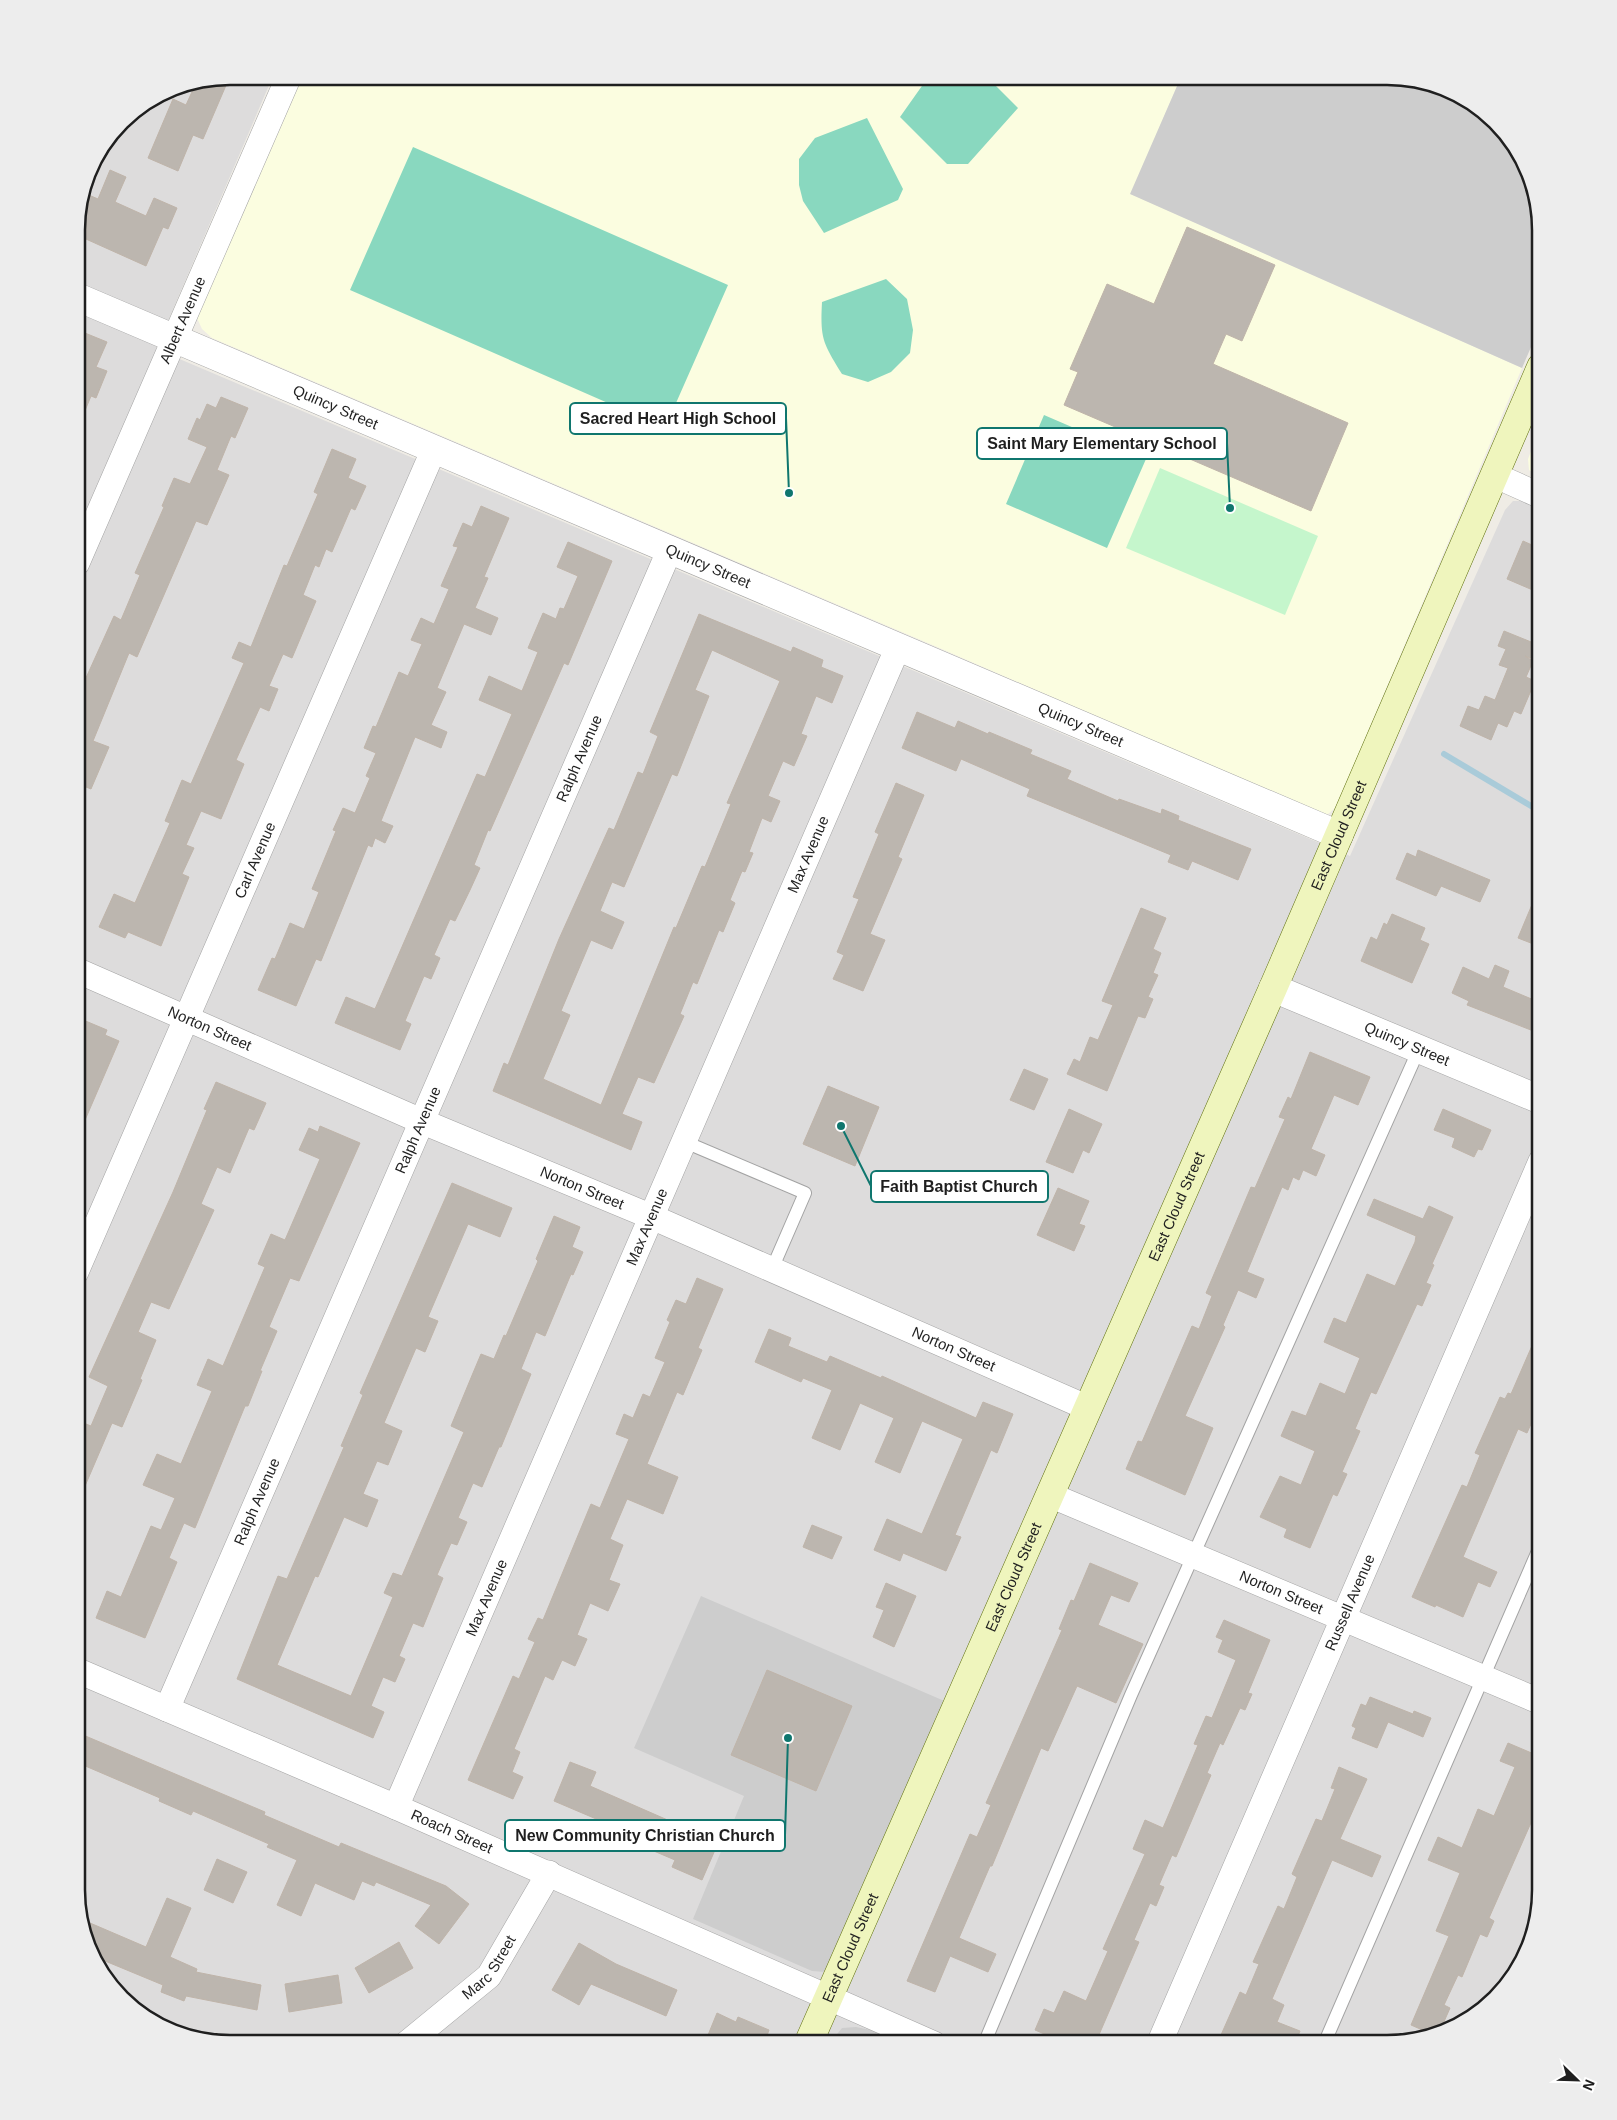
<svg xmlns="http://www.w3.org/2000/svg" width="1617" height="2120" viewBox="0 0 1617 2120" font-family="Arial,sans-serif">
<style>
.residential{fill:#dddcdc}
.education{fill:#fbfde0}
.religious{fill:#cdcdcd}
.park{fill:#c5f6cc}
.pitch{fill:#89d8bf}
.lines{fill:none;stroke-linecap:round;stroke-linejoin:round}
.stream{stroke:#a9cbd9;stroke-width:6}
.building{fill:#bcb6af;stroke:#bfb4a9;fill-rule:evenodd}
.service-casing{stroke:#a3a3a3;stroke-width:14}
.minor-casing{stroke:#a3a3a3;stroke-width:26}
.tertiary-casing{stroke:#a3a3a3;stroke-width:29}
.secondary-casing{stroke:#5e6f0c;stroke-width:29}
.service{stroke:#fff;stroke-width:12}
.minor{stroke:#fff;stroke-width:25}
.tertiary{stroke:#fff;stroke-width:28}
.secondary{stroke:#eff5bd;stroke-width:28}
.labels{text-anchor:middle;stroke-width:5;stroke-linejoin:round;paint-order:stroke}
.street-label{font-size:15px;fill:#1f1f1f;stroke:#fff}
.rim{fill:none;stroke:#1f1f1f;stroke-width:2.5}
.leader{fill:none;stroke:#0f766e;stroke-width:2}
.callout-dot{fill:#0f766e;stroke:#fff;stroke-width:2}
.callout{fill:#fff;stroke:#0f766e;stroke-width:2}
.callout-label{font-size:16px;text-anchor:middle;font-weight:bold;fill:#1f1f1f}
</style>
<rect width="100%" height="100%" fill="#efece5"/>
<path class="residential" d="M230 76H273L156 349 1350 856 1505 510 1513 501H1523L1541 508V1891L1520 1967 1472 2018 1427 2038 1388 2044H229L153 2023 102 1975 82 1930 76 1890 77 219 92 162 128 115 171 88Z"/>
<path class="education" d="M302 76 1181 77 1131 194 1522 368 1336 807 1327 815 1315 811 937 647 212 338 202 329 197 318 201 305Z
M1541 425V478L1529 470 1528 459Z"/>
<path class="religious" d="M1181 77H1397L1464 97 1515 145 1535 190 1541 230V324L1522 368 1130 194Z
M701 1596 949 1703 825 1972 812 1971 693 1919 744 1796 634 1748Z
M856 2027 871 2030 902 2044H829L842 2028Z"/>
<path class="park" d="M1160 468 1318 536 1285 615 1126 548Z"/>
<path class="pitch" d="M929 76H986L1018 108 968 164H947L900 117Z
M867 118 903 189 898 200 824 233 803 201 799 185V159L815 138Z
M413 147 728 285 665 428 350 290Z
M886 279 907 299 913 330 910 353 891 372 868 382 842 374C823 343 820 339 822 302Z
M1044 415 1146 459 1107 548 1006 504Z"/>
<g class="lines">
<path class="stream" d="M1444 754 1541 812"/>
</g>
<path class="building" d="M230 76 203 139 193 135 178 171 148 158 173 99 186 105 196 83Z
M110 170 126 177 115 202 146 216 154 198 177 208 168 229 163 227 146 266 77 235V219L84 193 98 199Z
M1187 227 1275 265 1242 341 1226 334 1213 364 1348 423 1311 511 1064 405 1078 372 1070 369 1107 284 1154 304Z
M80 331 107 342 96 367 107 371 96 398 91 396 77 430V340Z
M221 397 248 408 235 438 231 436 217 470 229 475 207 525 196 521 137 657 129 653 93 741 109 747 91 789 76 783V700L114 616 121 620 140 575 135 573 164 507 162 506 174 478 190 484 207 447 188 439 197 418 200 420 207 404 216 408Z
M332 449 356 459 348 478 366 486 355 510 351 508 332 552 326 549 319 567 315 565 303 595 316 601 292 658 283 654 269 686 278 689 269 711 260 707 250 729 236 760 244 764 221 819 201 811 186 845 194 848 182 874 189 877 161 946 128 932 125 938 99 927 114 894 135 903 170 823 165 821 182 780 191 784 244 663 232 658 239 642 251 647 284 565 287 566 318 494 314 492Z
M481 506 509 518 484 577 488 578 475 608 498 618 491 635 464 624 437 688 446 692 431 725 447 732 441 748 415 737 381 821 393 826 385 843 375 838 372 847 368 845 321 961 316 959 296 1006 258 990 272 958 275 959 290 923 304 929 319 892 312 889 336 831 333 830 343 808 355 813 370 778 366 776 376 753 364 748 373 726 376 727 399 672 408 676 422 644 411 640 421 618 434 624 449 589 441 586 458 547 453 546 463 523 472 527Z
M1523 541 1541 549V578L1535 591 1507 579Z
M568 542 612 561 568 665 564 663 490 831 488 830 474 865 480 868 470 890 455 921 450 919 434 955 440 958 431 979 424 976 405 1021 411 1024 400 1050 335 1023 346 997 375 1009 477 774 485 777 512 714 479 700 489 676 522 691 538 652 528 648 543 613 556 619 560 608 564 609 578 576 557 567Z
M699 614 791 652 793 647 823 660 821 667 843 676 832 703 816 696 801 734 807 736 794 766 783 761 768 796 780 801 771 822 762 818 749 852 753 853 745 872 742 871 730 900 735 903 723 932 719 930 697 984 693 982 680 1014 684 1016 654 1083 638 1077 622 1114 642 1122 631 1150 493 1091 504 1063 508 1065 559 939 609 828 614 830 638 772 643 774 658 736 650 732ZM712 650 780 681 727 803 731 804 705 867 702 866 676 928 674 927 601 1105 543 1079 570 1015 561 1011 591 940 612 949 624 922 600 911 612 882 624 887 672 774 677 776 709 696 695 690Z
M1504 631 1541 646V662L1525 656 1533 661 1526 677 1535 681 1521 714 1514 711 1507 727 1498 723 1491 740 1460 726 1468 706 1479 710 1485 696 1495 700 1508 668 1499 665 1506 649 1498 646Z
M917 712 955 728 958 721 988 734 989 732 1032 750 1030 754 1071 771 1067 779 1118 801 1119 799 1161 814 1162 809 1179 816 1178 820 1251 849 1238 880 1192 861 1188 870 1168 862 1171 855 1027 796 1030 789 961 759 956 771 902 748Z
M896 783 924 795 898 857 902 859 870 934 885 940 863 991 833 979 844 955 837 952 859 899 853 897 879 834 875 832Z
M1418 850 1490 880 1480 902 1441 886 1436 896 1396 879 1407 853 1416 857Z
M1541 883V947L1518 938Z
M1141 908 1166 918 1153 949 1161 953 1153 973 1158 975 1148 997 1153 999 1145 1018 1138 1016 1107 1091 1067 1074 1074 1059 1080 1062 1090 1037 1098 1040 1113 1005 1102 1001Z
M1392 914 1425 928 1420 940 1429 944 1412 983 1361 961 1371 937 1377 940 1384 923 1387 925Z
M1495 965 1509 971 1503 987 1541 1003V1034L1467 1005 1469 1001 1452 993 1463 967 1489 979Z
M76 1017 107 1030 105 1035 119 1041 76 1141Z
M1310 1052 1370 1077 1358 1105 1334 1095 1311 1149 1325 1155 1316 1176 1303 1170 1299 1180 1293 1177 1288 1190 1282 1187 1247 1272 1264 1279 1256 1298 1238 1290 1223 1325 1225 1327 1185 1416 1213 1428 1185 1495 1126 1469 1138 1441 1142 1442 1192 1326 1199 1329 1212 1296 1206 1293 1251 1187 1255 1188 1285 1119 1279 1117 1288 1097 1291 1099Z
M1024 1069 1048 1079 1034 1110 1010 1100Z
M216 1082 266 1103 254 1130 249 1128 230 1173 217 1167 201 1204 214 1210 169 1309 151 1302 138 1332 156 1340 140 1379 142 1380 122 1427 112 1423 76 1507V1420L91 1426 108 1386 89 1377 173 1192 207 1110 204 1109Z
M828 1086 879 1107 855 1166 803 1144Z
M1069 1109 1102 1124 1089 1153 1083 1150 1073 1173 1046 1162Z
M1443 1109 1491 1130 1482 1150 1478 1149 1474 1157 1452 1147 1455 1138 1434 1130Z
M320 1126 360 1143 299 1281 290 1278 269 1327 277 1331 260 1371H262L248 1406H245L195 1528 184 1523 169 1558 177 1562 145 1638 96 1618 107 1591 121 1597 151 1526 161 1530 175 1498 143 1485 157 1454 181 1464 212 1391 197 1385 208 1359 223 1366 265 1267 258 1264 271 1234 285 1240 320 1159 299 1150 309 1128 318 1132Z
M452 1183 512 1208 500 1237 468 1224 428 1317 438 1321 425 1352 416 1348 384 1423 402 1431 388 1465 377 1461 363 1494 378 1500 367 1527 344 1517 318 1577 315 1576 277 1665 351 1696 393 1597 384 1593 393 1573 402 1576 464 1432 451 1426 473 1373 481 1354 494 1359 504 1335 506 1336 538 1261 536 1259 554 1216 580 1227 572 1247 583 1252 573 1275 571 1274 545 1336 536 1332 521 1369 531 1374 501 1447H499L482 1487 473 1483 458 1518 467 1522 457 1545 451 1543 437 1575 443 1578 423 1627 413 1623 399 1656 405 1659 395 1682 383 1677 371 1706 384 1712 373 1738 237 1679 278 1576 287 1579 344 1447 341 1446 363 1395 360 1393Z
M1058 1188 1089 1201 1079 1224 1085 1226 1074 1251 1037 1235Z
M1374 1199 1423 1219 1429 1206 1453 1217 1432 1264 1434 1265 1426 1283 1431 1285 1422 1306 1417 1304 1376 1394 1371 1392 1355 1429 1360 1431 1342 1472 1347 1474 1337 1496 1333 1494 1310 1548 1284 1537 1287 1529 1260 1517 1280 1476 1301 1485 1315 1451 1281 1436 1292 1411 1306 1416 1320 1383 1345 1394 1360 1358 1324 1342 1334 1318 1346 1323 1367 1274 1395 1286 1415 1242 1416 1236 1367 1215Z
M697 1278 723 1289 698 1348 702 1350 683 1395 677 1392 647 1464 678 1477 663 1514 627 1499 610 1539 623 1545 609 1580 620 1584 608 1611 590 1603 577 1635 587 1639 575 1666 562 1660 553 1680 545 1676 514 1749 520 1752 512 1772 523 1777 513 1799 468 1780 513 1676 519 1679 535 1642 528 1639 538 1618 543 1620 591 1504 600 1508 629 1439 616 1434 624 1414 633 1418 643 1394 650 1397 665 1362 655 1358 670 1322 667 1320 676 1300 686 1304Z
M1541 1325V1401L1527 1433 1518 1429 1463 1557 1497 1572 1490 1587 1478 1582 1463 1617 1436 1605 1435 1607 1412 1597 1462 1485 1467 1487 1480 1455 1475 1453 1500 1397 1505 1399 1508 1393 1511 1394Z
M769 1329 791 1338 788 1346 827 1362 830 1356 881 1378 882 1376 976 1418 983 1402 1013 1414 997 1453 991 1450 955 1535 961 1537 946 1571 903 1553 900 1561 874 1550 887 1519 922 1534 963 1439 922 1421 900 1473 875 1462 894 1418 860 1403 840 1450 812 1438 832 1390 803 1378 801 1382 755 1362Z
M812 1525 842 1537 832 1559 803 1547Z
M1090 1563 1138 1583 1129 1602 1111 1595 1098 1625 1143 1644 1116 1703 1077 1686 1048 1751 1041 1748 992 1866H990L959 1938 996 1954 988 1972 950 1956 935 1992 907 1981 970 1834 977 1837 991 1805 986 1803 1062 1630 1059 1629 1071 1600 1074 1601Z
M886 1583 916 1596 894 1647 873 1637 884 1610 876 1607Z
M1224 1620 1270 1640 1248 1693 1252 1694 1245 1710 1240 1708 1223 1745 1220 1743 1207 1773 1211 1775 1176 1857 1172 1855 1159 1885 1164 1887 1156 1906 1150 1903 1134 1940 1139 1942 1095 2044H1068L1035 2030 1044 2009 1054 2013 1064 1991 1086 2001 1108 1951 1103 1949 1145 1854 1133 1849 1145 1820 1163 1828 1198 1745 1194 1744 1206 1716 1212 1718 1236 1660 1218 1652 1223 1640 1216 1637Z
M767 1670 852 1706 816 1791 731 1755Z
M1370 1697 1413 1714 1414 1711 1431 1718 1423 1737 1388 1722 1377 1748 1352 1738 1356 1728 1352 1726 1361 1704 1366 1706Z
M76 1732 265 1812 264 1815 339 1847 341 1843 446 1886 469 1904 439 1944 415 1926 431 1905 376 1882 374 1886 362 1881 354 1900 315 1883 301 1916 277 1905 297 1860 267 1847 269 1844 193 1811 191 1815 159 1801 160 1798 76 1762Z
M1508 1743 1541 1757V1800L1489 1918 1494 1921 1487 1937 1480 1934 1462 1977 1458 1975 1444 2005 1450 2008 1439 2033 1434 2035 1411 2025 1449 1936 1436 1931 1460 1873 1428 1860 1438 1837 1462 1848 1478 1809 1494 1816 1515 1767 1500 1761Z
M570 1762 596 1772 590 1786 695 1832 699 1824 717 1831 713 1841 718 1843 702 1880 672 1867 675 1860 635 1843 633 1848 603 1835 608 1824 554 1801Z
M1339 1767 1367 1779 1340 1839 1381 1856 1372 1877 1332 1860 1272 1999 1284 2005 1277 2022 1300 2031 1295 2044H1279L1256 2034 1251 2044H1217L1240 1992 1246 1995 1259 1964 1253 1962 1278 1906 1284 1909 1297 1877 1292 1874 1316 1819 1322 1821 1335 1789 1331 1788Z
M217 1859 247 1872 233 1903 204 1890Z
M167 1898 191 1908 170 1957 197 1969 196 1972 261 1985 257 2010 186 1996 184 2001 161 1992 163 1985 93 1956 84 1937 90 1923 146 1947Z
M399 1942 413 1968 369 1993 355 1968Z
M579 1943 616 1964 677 1990 666 2016 591 1984 579 2005 552 1990Z
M338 1975 342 2003 289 2012 285 1984Z
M717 2013 736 2022 738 2017 769 2030 764 2044H715L706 2040Z"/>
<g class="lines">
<defs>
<path id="service" d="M685 1142 805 1193 772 1269
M984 2044 1131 1695 1419 1049
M1324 2044 1541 1544"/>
<g id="minor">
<path d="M1494 475 1541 496"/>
<path id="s1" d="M77 563 289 76"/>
<path id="s2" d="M76 970 421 1121 652 1217 1088 1408"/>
<path id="s3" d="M76 1272 434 449"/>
<path id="s4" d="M1050 1495 1541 1702"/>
<path id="s5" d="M76 1670 396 1807 934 2044"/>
<path id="s6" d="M167 1709 670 549"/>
<path id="s7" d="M396 1807 898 647"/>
<path id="s8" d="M406 2044 489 1976 549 1873"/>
<path id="s9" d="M1159 2044 1541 1161"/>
</g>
<g id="tertiary">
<path id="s10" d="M77 297 1339 835"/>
<path id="s11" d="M1273 988 1541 1100"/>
</g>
<g id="secondary">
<path id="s12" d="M808 2044 1273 988 1541 367"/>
</g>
</defs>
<use href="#service" class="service-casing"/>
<use href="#minor" class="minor-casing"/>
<use href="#tertiary" class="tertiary-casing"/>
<use href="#secondary" class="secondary-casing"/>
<use href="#service" class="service"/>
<use href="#minor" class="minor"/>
<use href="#tertiary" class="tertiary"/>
<use href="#secondary" class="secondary"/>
</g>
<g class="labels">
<g class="street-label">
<text dy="5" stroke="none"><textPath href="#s1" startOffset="265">Albert Avenue</textPath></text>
<text dy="5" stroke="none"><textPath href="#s10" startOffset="281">Quincy Street</textPath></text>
<text dy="5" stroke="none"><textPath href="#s10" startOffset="686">Quincy Street</textPath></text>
<text dy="5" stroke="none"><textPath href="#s10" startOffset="1091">Quincy Street</textPath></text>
<text dy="5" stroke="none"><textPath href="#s6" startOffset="1036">Ralph Avenue</textPath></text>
<text dy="5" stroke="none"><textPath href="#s12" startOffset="1320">East Cloud Street</textPath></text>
<text dy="5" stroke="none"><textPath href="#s7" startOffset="1038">Max Avenue</textPath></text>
<text dy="5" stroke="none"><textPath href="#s3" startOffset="449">Carl Avenue</textPath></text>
<text dy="5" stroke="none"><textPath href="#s2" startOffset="146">Norton Street</textPath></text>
<text dy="5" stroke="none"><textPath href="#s11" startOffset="145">Quincy Street</textPath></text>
<text dy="5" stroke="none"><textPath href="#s6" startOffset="631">Ralph Avenue</textPath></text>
<text dy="5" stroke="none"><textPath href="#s2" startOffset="551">Norton Street</textPath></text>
<text dy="5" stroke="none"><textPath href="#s12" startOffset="915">East Cloud Street</textPath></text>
<text dy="5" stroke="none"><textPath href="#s7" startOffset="632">Max Avenue</textPath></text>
<text dy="5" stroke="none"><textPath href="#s2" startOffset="956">Norton Street</textPath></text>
<text dy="5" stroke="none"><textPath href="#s6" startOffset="226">Ralph Avenue</textPath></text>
<text dy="5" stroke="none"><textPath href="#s12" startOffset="510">East Cloud Street</textPath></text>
<text dy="5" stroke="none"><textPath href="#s4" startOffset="251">Norton Street</textPath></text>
<text dy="5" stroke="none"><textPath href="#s7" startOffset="228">Max Avenue</textPath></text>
<text dy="5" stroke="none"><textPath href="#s9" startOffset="481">Russell Avenue</textPath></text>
<text dy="5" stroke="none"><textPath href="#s5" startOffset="409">Roach Street</textPath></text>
<text dy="5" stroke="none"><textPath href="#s12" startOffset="105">East Cloud Street</textPath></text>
<text dy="5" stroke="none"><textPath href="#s8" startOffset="114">Marc Street</textPath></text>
</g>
</g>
<path d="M0 0H1617V2120H0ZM230 85H1387A145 145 0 0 1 1532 230V1890A145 145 0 0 1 1387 2035H230A145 145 0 0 1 85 1890V230A145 145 0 0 1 230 85Z" fill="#ededed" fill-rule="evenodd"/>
<path class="rim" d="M230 85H1387A145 145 0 0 1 1532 230V1890A145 145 0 0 1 1387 2035H230A145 145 0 0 1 85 1890V230A145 145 0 0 1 230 85Z"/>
<path class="leader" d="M789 493L786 418M1230 508L1227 443M841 1126L871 1186M788 1738L785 1835"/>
<g class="callout-dot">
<circle cx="789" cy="493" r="5"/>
<circle cx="1230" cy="508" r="5"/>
<circle cx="841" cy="1126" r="5"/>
<circle cx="788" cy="1738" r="5"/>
</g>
<g class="callout">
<rect x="570" y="403" width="216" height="31" rx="5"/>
<rect x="977" y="428" width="250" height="31" rx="5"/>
<rect x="871" y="1171" width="177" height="31" rx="5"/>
<rect x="505" y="1820" width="280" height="31" rx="5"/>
</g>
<g class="callout-label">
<text x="678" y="424">Sacred Heart High School</text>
<text x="1102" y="449">Saint Mary Elementary School</text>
<text x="959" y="1192">Faith Baptist Church</text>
<text x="645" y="1841">New Community Christian Church</text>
</g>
<g transform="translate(1577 2080) rotate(113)" stroke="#ffffff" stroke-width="4" paint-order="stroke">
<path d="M0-4L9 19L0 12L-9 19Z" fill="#1f1f1f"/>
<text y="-8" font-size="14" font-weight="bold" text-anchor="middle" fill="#1f1f1f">N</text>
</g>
</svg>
